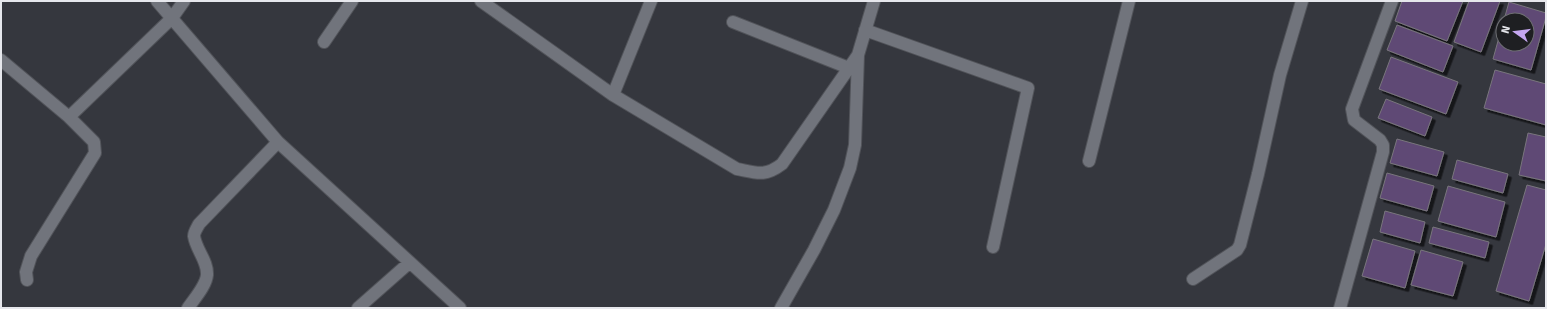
<svg xmlns="http://www.w3.org/2000/svg" width="1547" height="309" viewBox="0 0 1547 309" font-family="Signika,sans-serif">
<style>
.building{fill:#5f4875;stroke:#79767d;filter:url(#shadow)}
.lines{fill:none;stroke-linecap:round;stroke-linejoin:round}
.street-casing{stroke:#515359;stroke-width:14}
.street{stroke:#71747c;stroke-width:12}
</style>
<defs>
<filter id="shadow"><feDropShadow dx="3.5" dy="3.5" stdDeviation="0" flood-color="#0009"/></filter>
</defs>
<rect width="100%" height="100%" fill="#35373e"/>
<path class="building" d="M1402 1H1463L1447 41 1395 21Z
M1469 1H1500L1481 52 1454 42Z
M1509 2 1546 13V17L1531 70 1493 59 1503 23V44H1527V20H1504Z
M1397 25 1453 46 1443 72 1387 50Z
M1391 57 1458 82 1446 114 1379 89Z
M1495 70 1546 84V125L1484 108Z
M1386 99 1432 117 1425 136 1378 118Z
M1528 133 1546 137V181L1519 175Z
M1397 139 1444 152 1437 176 1390 163Z
M1457 160 1508 174 1503 193 1452 179Z
M1387 173 1434 186 1427 211 1380 198Z
M1527 185 1546 190V244L1529 301 1496 291Z
M1448 186 1505 202 1496 237 1438 221Z
M1385 211 1425 222 1420 243 1380 232Z
M1433 227 1489 242 1485 258 1429 243Z
M1373 239 1415 251 1405 288 1362 276Z
M1421 250 1463 262 1453 296 1411 285Z"/>
<g class="lines">
<defs>
<path id="street" d="M157 1 278 142 460 308
M481 1 613 95 737 169C757 173 765 177 782 164L858 55
M733 22 849 68
M865 30 1028 88 993 247
M324 42 352 1
M1 60 69 117 94 142 95 153 31 256 26 272 27 280
M613 95 651 1
M69 117 172 18 184 1
M1089 161 1129 1
M1193 279 1237 250 1240 245 1258 174 1280 75 1302 1
M188 308C194 299 206 286 207 275 208 261 196 250 194 236 194 232 197 228 199 224L278 142
M358 308 409 263
M781 308 814 250 834 210 850 168 855 145 858 55 874 1
M1340 308 1383 152V145L1380 140 1354 120 1352 109 1392 1"/>
</defs>
<use href="#street" class="street-casing"/>
<use href="#street" class="street"/>
</g>
<rect width="1547" height="309" fill="none" stroke="#e6e7ec" stroke-width="4"/>
<g transform="translate(1515 32) rotate(284)"><circle r="19" fill="#1e1f22" stroke="#6e6f73"/>
<path d="M0-3L7 15L0 10L-7 15Z" fill="#c5a7f1"/>
<text y="-6" font-size="11" font-weight="bold" text-anchor="middle" fill="#e6e7ec">N</text>
</g>
</svg>
